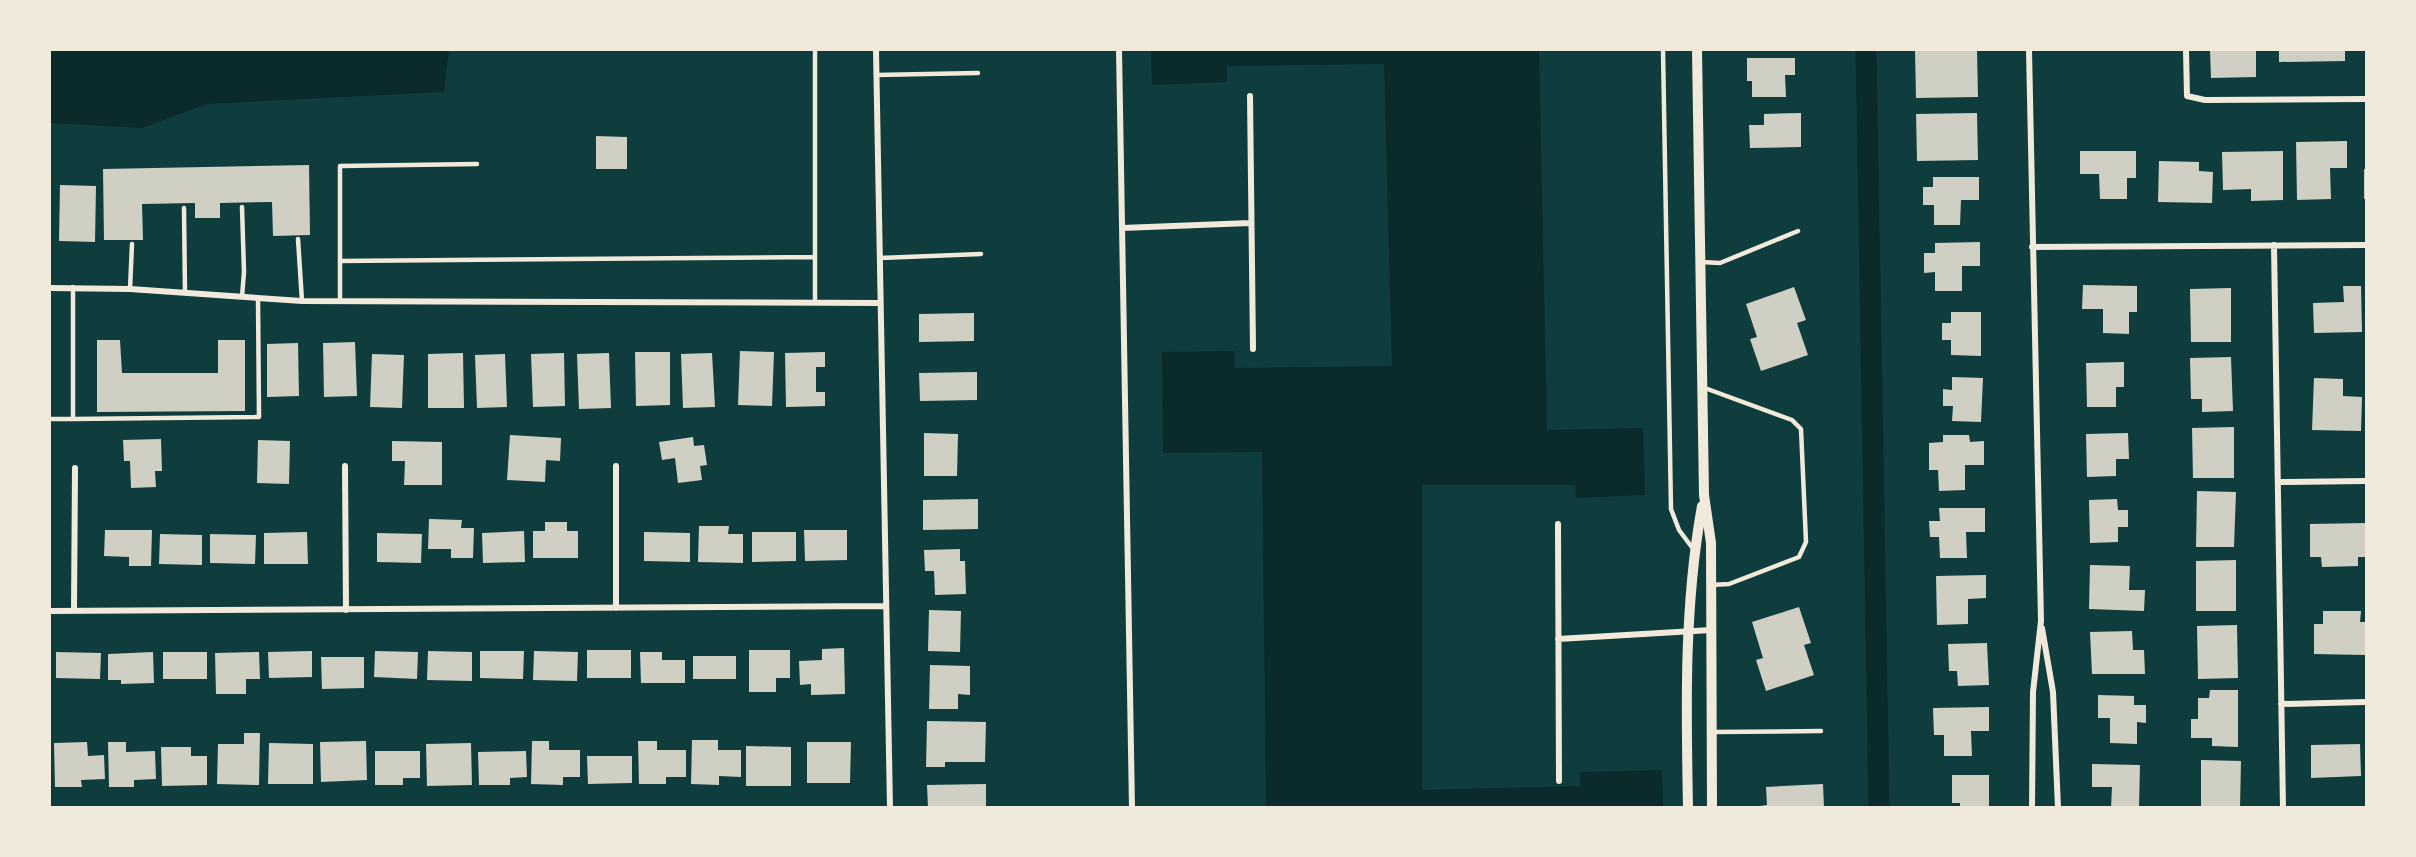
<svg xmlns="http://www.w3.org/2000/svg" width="2416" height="857" viewBox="0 0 2416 857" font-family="'Roboto Condensed',sans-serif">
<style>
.water{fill:#0a2a2b}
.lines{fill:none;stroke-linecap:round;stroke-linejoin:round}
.canal{stroke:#0a2a2b;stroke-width:21}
.building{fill:#cfcfc3}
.service{stroke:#f1e9da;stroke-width:4.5}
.minor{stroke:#f1e9da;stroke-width:6}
.tertiary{stroke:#f1e9da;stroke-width:10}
</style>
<rect width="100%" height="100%" fill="#0f3d3e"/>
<path class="water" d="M50 50H449L444 92 207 104 142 128 50 123Z
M1151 50H1539L1547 430 1643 428 1645 495 1576 498 1575 485H1422V790L1580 786V772L1662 770 1663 807H1266L1262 452 1163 453 1162 352 1234 351 1235 368 1392 366 1384 64 1227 66V82L1152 85Z"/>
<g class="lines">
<path class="canal" d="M1866 50 1879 808"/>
</g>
<path class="building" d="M1977 50 1978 97 1916 98 1915 51Z
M2210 50H2256V77L2211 78Z
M2279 50H2345V61L2279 62Z
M1747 58H1795V75H1785L1786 97H1752V81H1747Z
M1801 113V147L1750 148 1749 125H1764V114Z
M1977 113 1978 160 1917 161 1916 114Z
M596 136 627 137V169H596Z
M2347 141V168H2330L2331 199 2297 200 2296 142Z
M2080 151H2136V178H2127V199H2100L2099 174H2080Z
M2283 151V200L2251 201V189L2223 190 2222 152Z
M2159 161 2199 162V171L2213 172 2212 203 2158 202Z
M309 165 310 235 273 236 272 202 220 203V218H195V203L142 204 143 240H104L103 169Z
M2364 169H2366V199H2364Z
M1933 177H1979V200H1961L1960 225H1934V205H1923V187H1933Z
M60 185 96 186 95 242 59 241Z
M1980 242V266H1962V291H1935V272L1924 273V253H1935V243Z
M2083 285 2137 286V312H2129V334L2103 333V309H2082Z
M2343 286H2361L2362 332 2314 333 2313 303 2344 302Z
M1794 287 1806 320 1797 323 1808 355 1761 371 1750 339 1757 337 1746 304Z
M2231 288V342H2191L2190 289Z
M1951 312H1981V356L1951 355V340H1942V323H1951Z
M974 313V341L919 342V314Z
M97 340H120L122 373H218V340H245V411L97 412Z
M355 342 357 396 324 397 323 343Z
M298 343 299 396 267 397V344Z
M740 351 774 352 772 406 738 405Z
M635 352H670V405L636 406Z
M825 352V367H816V392H825V406L786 407 785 353Z
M463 353 464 408H428V354Z
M564 353 565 406 533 407 531 354Z
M609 353 611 408 579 409 577 354Z
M712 353 715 407 683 408 681 354Z
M372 354 404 355 402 408 370 407Z
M505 354 507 407 477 408 475 355Z
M2231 357 2233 411 2202 412V399H2191L2190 358Z
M2124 362V387H2116V407H2087L2086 363Z
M977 372V400L920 401 919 373Z
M1952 377 1983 378 1981 422 1952 421 1953 406H1943V389L1952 390Z
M2314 378 2343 379V396L2362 397 2361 431 2312 430Z
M2234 427V478H2193L2192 428Z
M924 433 958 434 957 476H924Z
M2128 433 2129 459H2116V476L2087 477 2086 434Z
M510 435 561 438 560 461 546 460 545 482 507 480Z
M1943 435H1969L1970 442 1984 441V465H1965V490L1939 491 1938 470H1929V443L1943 442Z
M693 437 694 446 704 445 707 465 700 466 702 480 678 483 675 458 662 460 659 442Z
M161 439 162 471H155L156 487 131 488 130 461H124L123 440Z
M258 440 290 441 289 484 257 483Z
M392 441 442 442V485H404L405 461H392Z
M2197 491 2236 492 2234 547H2196Z
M978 499V529L923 530V500Z
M2117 499 2118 510H2128V527H2118V542L2090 543 2089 500Z
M1939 508H1985V532H1966L1967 558H1940L1939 537H1930L1929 521H1940Z
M429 519 462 520 461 528H474L473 558H451V549H428Z
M545 522H567V531H578V558H533V531H545Z
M2366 523V557H2358V566L2322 567 2321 557H2310V524Z
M699 526H729L728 534H743V563L698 562Z
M105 530H152L151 566H129V557L104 556Z
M804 530H847V560L805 561Z
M524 531 525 562 483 563 482 533Z
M307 532 308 564H264V533Z
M644 532 690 533V562L644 561Z
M752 532H796V561L752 562Z
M377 533 422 534 421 563 377 562Z
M160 534 202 535V565L159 564Z
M210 534 256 535 255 564 210 563Z
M960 549V561H965L966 594 935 595 934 571H925L924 550Z
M2236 560V611H2196V561Z
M2090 565 2130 566 2129 590H2145L2144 611 2089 609Z
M1986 575V598L1968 599V624L1937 625 1936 576Z
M1799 607 1811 643 1804 645 1814 675 1766 691 1756 660 1763 658 1752 622Z
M929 610 961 611 960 652 928 651Z
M2323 611H2361L2360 622H2366V655L2314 654V624H2323Z
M2237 625 2238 678 2198 679 2197 626Z
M2132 631 2133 650H2144L2145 674H2092L2090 632Z
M1987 643 1989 685 1958 686 1957 671H1949L1948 644Z
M844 648 845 694 811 695V684L800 685 799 661 822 660V649Z
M587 650H631V678H587Z
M749 650H790V678H776V692H749Z
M312 651V677L269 678 268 652Z
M375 651 418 652 417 679 374 677Z
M428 651 472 652V681L427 680Z
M480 651H524L523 679 480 678Z
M534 651 578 652 577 681 533 680Z
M56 652 101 653 100 679 56 678Z
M153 652 154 683 121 684V680H108V654Z
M163 652H207V679H163Z
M259 652 260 679H246V694H216L215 653Z
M640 652H662V660H685V683H641Z
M693 656H736V679H693Z
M321 657H364V688L322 689Z
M930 665 970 666V695L958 694V709H929Z
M2210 690H2238V747L2212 746V738H2191V719H2198V698H2209Z
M2098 695 2134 696V705H2146V723L2137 722V744L2110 743V718H2098Z
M1989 707V731H1971L1972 756H1944V735H1934L1933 708Z
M927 721 986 722 985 762H945V767H926Z
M244 733H260L259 785 217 784 218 744H244Z
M692 740H718V750H741V777L719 776V785L691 784Z
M366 741 367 780 321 782 320 742Z
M532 741H549V750H580V777H563V785L531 784Z
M638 741H657V750H686V777H666V784H639Z
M87 742 88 756 104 755 105 779 81 780 82 787H55L54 743Z
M108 742H126V752L155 751 156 779 134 780V787H109Z
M807 742H851L850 783H807Z
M269 743 313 744V784H268Z
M471 743 472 785 427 786 426 744Z
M2360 744 2361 776 2311 778V745Z
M746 746 791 747V786H746Z
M161 747H191V756H207V785L162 786Z
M375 751H420V778H403V785H375Z
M526 751 527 777 510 778V785H479L478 752Z
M587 756H632V783L588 784Z
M2201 760 2241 761 2240 808H2201Z
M2092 764 2140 765 2139 808H2111L2112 787H2092Z
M1952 775H1989V808H1960V803H1952Z
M986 784V808H928L927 785Z
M1823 784 1824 808H1760V806L1767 805 1766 787Z"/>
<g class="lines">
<path class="service" d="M815 50V303
M1663 50 1671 509 1679 530 1694 550
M876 75 978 73
M242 207 244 272 242 297
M184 208 185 293
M298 239 302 301
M880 258 981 254
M340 261 815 257
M1701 262 1720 263 1798 231
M73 287V419L259 417 258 298
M130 289 132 244
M340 301V166L477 164
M1702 387 1792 420 1801 429 1806 542 1799 557 1729 584 1711 585
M50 419H73
M1712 732 1821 731"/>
<path class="minor" d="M876 50 890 808
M1119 50 1132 808
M2029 50 2041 621 2033 692 2032 808
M2186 50 2187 96 2205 100 2366 99
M1250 96 1253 349
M1122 228 1250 223
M2274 245 2283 808
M2032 247 2366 245
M50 288 130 289 302 301 880 303
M345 466 346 610
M616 466V608
M2278 482 2366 481
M1558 524 1559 781
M50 611 885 606
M74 611 75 468
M2042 628 2053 692 2058 808
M1558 639 1711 630
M2281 704 2366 702"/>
<path class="tertiary" d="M1697 50 1704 495 1711 543 1712 808
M1688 808C1686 706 1684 606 1702 506"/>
</g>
<rect width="2416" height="857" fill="none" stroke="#f1e9da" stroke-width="102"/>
</svg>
